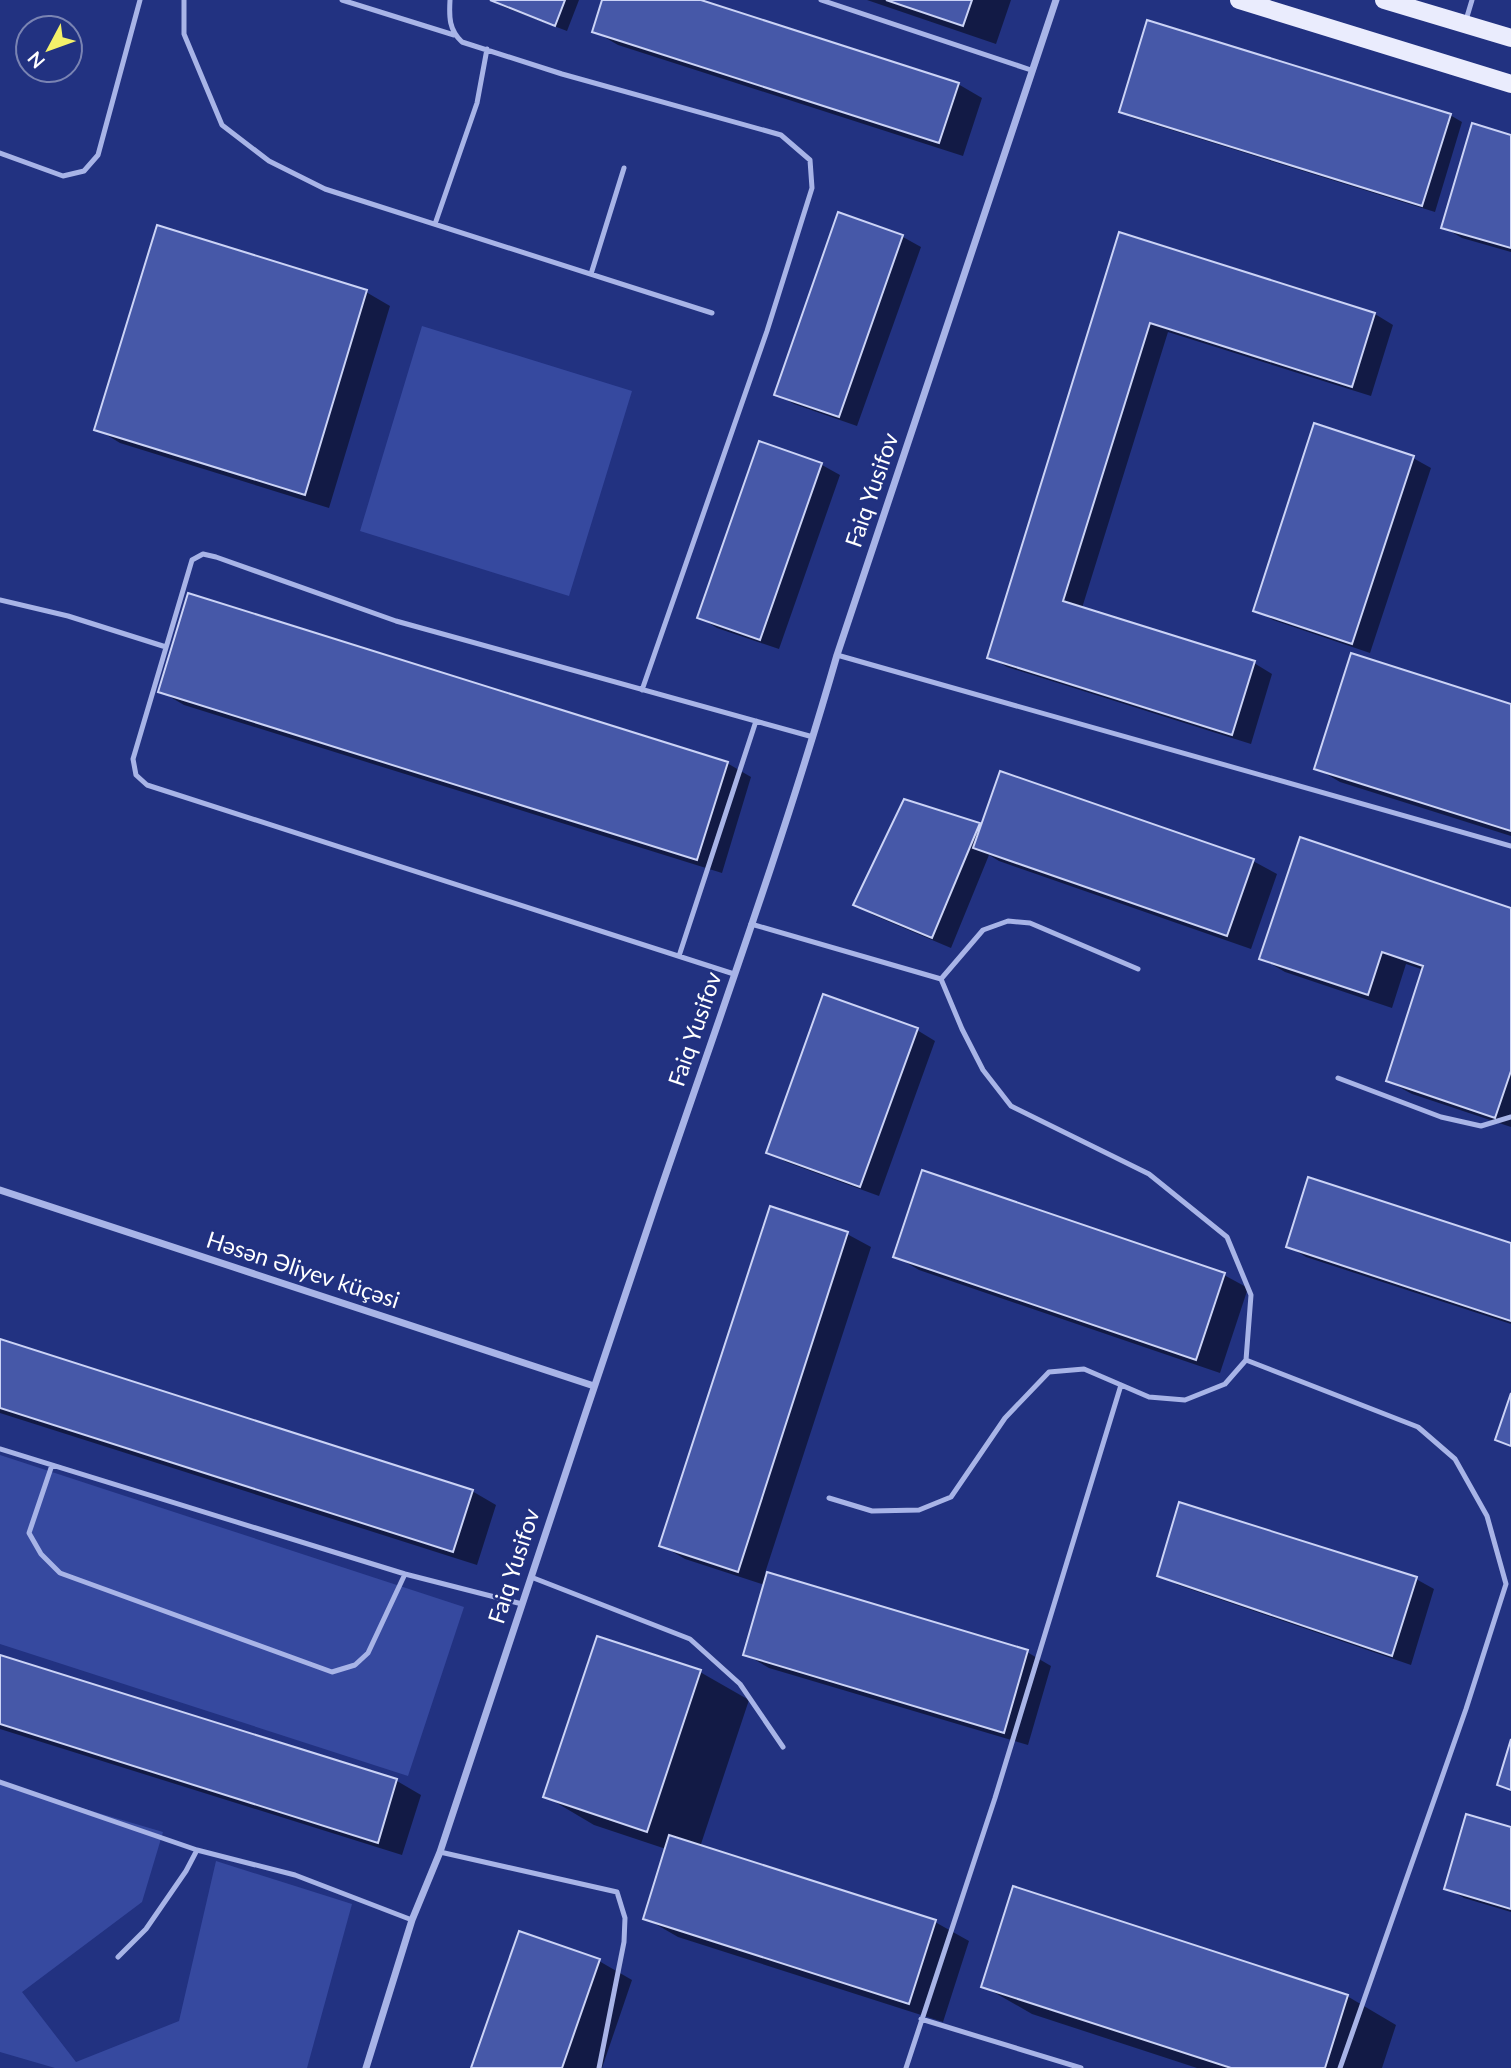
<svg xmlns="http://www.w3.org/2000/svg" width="1511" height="2068" viewBox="0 0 1511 2068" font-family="Lato,sans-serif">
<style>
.green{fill:#36499f}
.shadow{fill:#0007}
.building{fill:#4658a8;stroke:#cbd3f6;stroke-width:2}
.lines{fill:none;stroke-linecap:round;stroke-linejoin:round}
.lane{stroke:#a8b4e7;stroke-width:5}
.street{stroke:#a8b4e7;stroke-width:7}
.primary{stroke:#eaecfd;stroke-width:18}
.labels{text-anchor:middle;stroke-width:5;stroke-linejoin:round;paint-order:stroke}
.street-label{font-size:23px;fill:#fff;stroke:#223281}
</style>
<rect width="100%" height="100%" fill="#223281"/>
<path class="green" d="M422 326 632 391 569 596 360 531Z
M0 1455 464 1607 408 1776 0 1644Z
M0 1784 163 1832 142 1902 22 1992 76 2062 179 2021 216 1861 352 1904 307 2068H55L0 2052Z"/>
<path class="shadow" d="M492 0H579L567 31 504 7Z
M604 0H695L958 84 982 98 963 156 618 45 594 31Z
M867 0H1011L996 44Z
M1121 111 1450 115 1462 122 1435 212 1133 118Z
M1511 136V252L1462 238 1443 227Z
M839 214 903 237 921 247 857 426 794 404 776 394Z
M1120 234 1375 314 1393 325 1371 396 1168 332 1082 608 1254 663 1272 674 1251 744 1007 667 989 657Z
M366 292 390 306 329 508 120 443 97 429Z
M760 443 822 465 840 475 779 649 717 628 699 617Z
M1413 458 1431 468 1370 653 1273 620 1255 610Z
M160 691 727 763 751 777 722 873 184 705Z
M1511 706V836L1340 782 1316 768Z
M905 801 983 827 1253 861 1277 874 1251 949 999 861 989 855 951 948 873 915 855 904Z
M1511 910V1127L1412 1094 1388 1081 1424 970 1406 964 1392 1008 1285 972 1261 958Z
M917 1030 935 1041 879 1196 786 1162 768 1152Z
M847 1234 871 1247 765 1573 1027 1652 1051 1666 1028 1745 769 1668 745 1654 765 1585 685 1559 661 1545Z
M1511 1245V1324L1306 1257 1288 1246Z
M895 1256 1224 1275 1248 1288 1220 1373 919 1270Z
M0 1341 472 1491 496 1505 477 1565 0 1413Z
M1159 1575 1416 1579 1434 1589 1411 1665 1178 1585Z
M0 1656 397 1781 421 1795 402 1855 0 1729Z
M700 1672 749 1700 700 1847 935 1922 969 1941 943 2022 678 1937 645 1918 666 1849 594 1825 545 1796Z
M1511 1829V1912L1464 1898 1446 1888Z
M599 1961 632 1980 602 2068H473Z
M983 1986 1347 1996 1396 2025 1382 2068H1197L1032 2014Z"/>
<path class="building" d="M490 0H565L555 26Z
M602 0H701L959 83 939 143 592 32Z
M886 0H972L963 26Z
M1147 20 1451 114 1422 206 1119 112Z
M1472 123 1511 135V248L1441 228Z
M838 212 903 235 839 417 774 395Z
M157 225 367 290 305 495 94 430Z
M1119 232 1375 313 1352 387 1150 323 1063 601 1255 661 1232 735 987 658Z
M1314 423 1414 456 1352 644 1253 611Z
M759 441 822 463 760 640 697 618Z
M188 593 728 762 697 860 158 692Z
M1351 653 1511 704V831L1314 769Z
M1000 771 1254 859 1227 936 973 848Z
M904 799 980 823 932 938 853 905Z
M1300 837 1511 908V1071L1495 1118 1386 1081 1423 966 1382 952 1368 995 1259 959Z
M823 994 918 1028 860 1187 766 1153Z
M922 1170 1225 1273 1196 1360 893 1257Z
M1308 1177 1511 1243V1321L1286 1247Z
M770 1206 848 1232 738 1572 659 1546Z
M0 1339 473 1490 453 1552 0 1408Z
M1511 1393V1446L1495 1440Z
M1179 1502 1417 1577 1392 1656 1157 1576Z
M767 1572 1028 1650 1004 1733 743 1655Z
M597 1636 701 1670 647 1832 543 1797Z
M0 1655 397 1779 378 1843 0 1724Z
M1511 1739V1790L1497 1785Z
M1466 1814 1511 1827V1909L1444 1889Z
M669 1835 936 1920 909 2004 643 1919Z
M1013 1886 1348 1995 1325 2068H1231L981 1987Z
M519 1931 600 1959 562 2068H471Z"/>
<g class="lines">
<path class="lane" d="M184 0V34L222 125 269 161 325 189 712 313
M342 0 454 35
M450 0C449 17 449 30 462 42L562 74 781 135 810 160 812 188 767 331 642 690
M821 0 1031 70
M1466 20 1472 0
M0 153 63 176 84 171 98 155 140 0
M435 224 477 103 487 49
M591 274 624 168
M0 600 68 616 166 647
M837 655 1511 846
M751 924 941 979
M679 956 756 721
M734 974 147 785 136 775 133 759 192 560 203 554 216 557 396 621 813 737
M941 979 962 1029 983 1070 1011 1106 1149 1174 1227 1237 1251 1295 1246 1360
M941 979 983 930 1008 921 1030 923 1138 969
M1338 1078 1441 1117 1481 1126 1511 1117
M0 1449 405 1574 522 1604
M52 1465 29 1533 41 1554 60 1573 332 1672 355 1665 368 1653 405 1574
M829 1498 872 1511 919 1510 951 1497 1005 1418 1049 1372 1084 1369 1149 1397 1185 1400 1225 1384 1246 1360 1418 1427 1455 1459 1487 1516 1506 1584 1466 1709 1340 2068
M531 1577 690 1639 740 1684 783 1747
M0 1782 197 1850
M440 1852 617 1892 625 1918 624 1942 599 2068
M118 1957 146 1929 186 1871 197 1850 295 1875 412 1920
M921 2019 1081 2068
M906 2068 995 1798 1121 1385"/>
<path class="street" d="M0 1190 594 1386
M366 2068 412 1920 440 1852C512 1635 583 1419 656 1203 718 1021 784 840 837 655L1056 0"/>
<path class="primary" d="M1239 0 1511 84
M1384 0 1511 38"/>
</g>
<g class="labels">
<g class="street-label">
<text transform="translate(872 490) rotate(-71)" y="8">Faiq Yusifov</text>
<text transform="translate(695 1029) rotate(-71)" y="8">Faiq Yusifov</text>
<text transform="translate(303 1270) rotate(18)" y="8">Həsən Əliyev küçəsi</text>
<text transform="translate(514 1566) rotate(-72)" y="8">Faiq Yusifov</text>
</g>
</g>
<g transform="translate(49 49) rotate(229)"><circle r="33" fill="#223281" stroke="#7a84b3" stroke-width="2"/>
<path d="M0-5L12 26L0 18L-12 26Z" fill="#f4f16a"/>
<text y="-10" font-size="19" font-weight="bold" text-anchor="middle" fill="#ffffff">N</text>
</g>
</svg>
